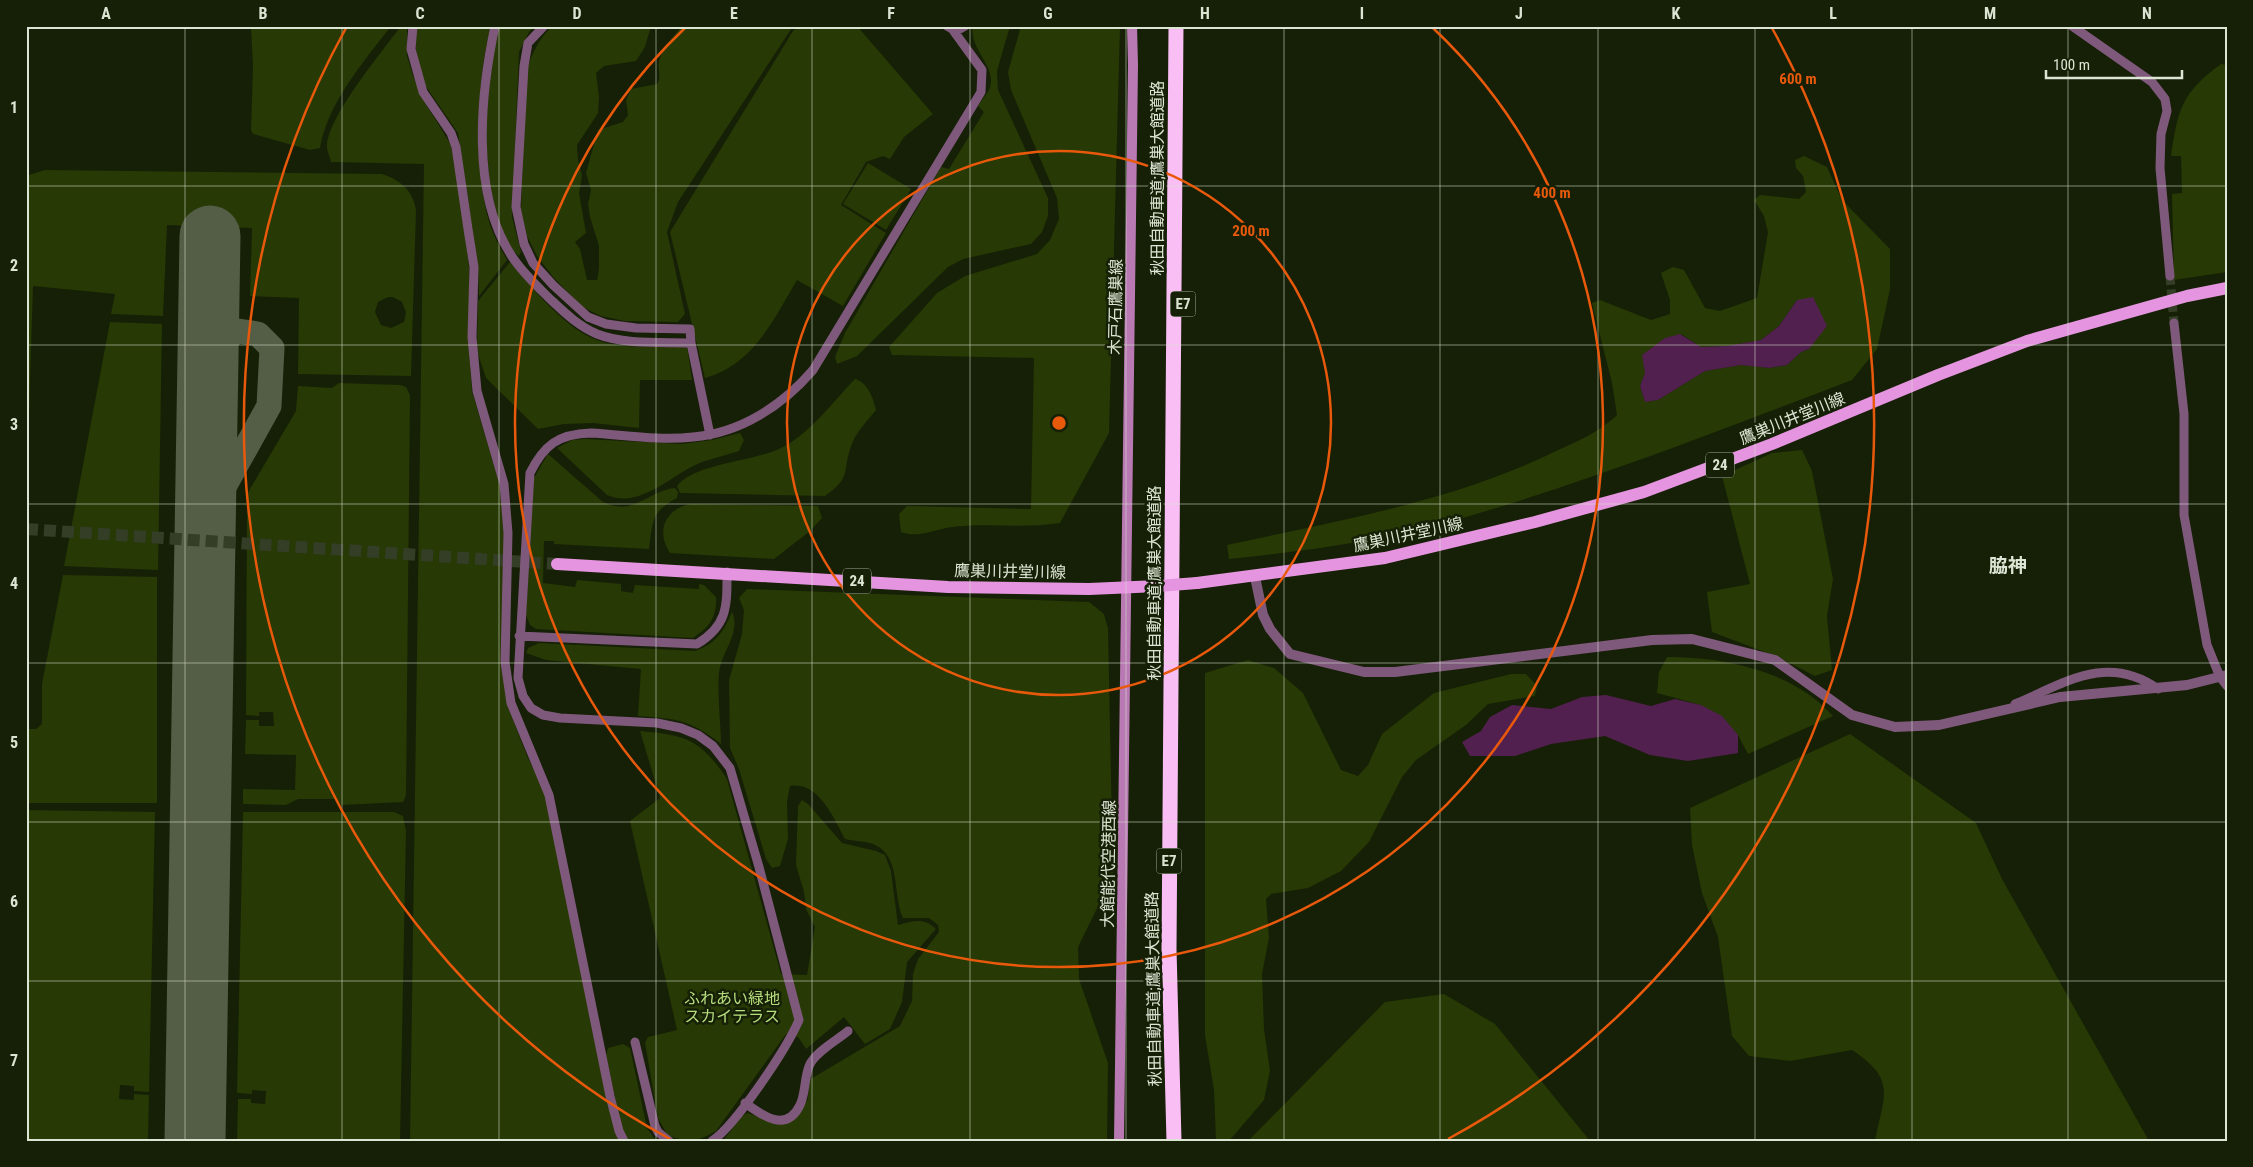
<svg xmlns="http://www.w3.org/2000/svg" width="2253" height="1167" viewBox="0 0 2253 1167" font-family="'Roboto Condensed','Noto Sans JP',sans-serif">
<style>
.green{fill:#273904;fill-rule:evenodd}
.water{fill:#52204f}
.lines{fill:none;stroke-linecap:round;stroke-linejoin:round}
.taxiway{stroke:#545d46;stroke-width:25}
.runway{stroke:#545d46;stroke-width:61}
.minor-tunnel{stroke:#343d25;stroke-width:9;stroke-dasharray:9 4.5;stroke-linecap:butt}
.primary-tunnel{stroke:#343d25;stroke-width:12;stroke-dasharray:12 6;stroke-linecap:butt}
.minor{stroke:#7f597c;stroke-width:9}
.tertiary{stroke:#7f597c;stroke-width:10}
.secondary{stroke:#b97ab4;stroke-width:10}
.primary{stroke:#e595df;stroke-width:12}
.motorway{stroke:#f9bef3;stroke-width:15}
.primary-bridge{stroke:#e595df;stroke-width:12}
.grid{fill:none;stroke:#dce4d3;stroke-width:1;stroke-opacity:0.55}
.ring{fill:none;stroke:#e8590c;stroke-width:2.5}
.labels{text-anchor:middle;stroke-width:5;stroke-linejoin:round;paint-order:stroke}
.shield{fill:#162006;stroke:#a1a996;stroke-width:1}
.shield-label{font-size:15px;font-weight:bold;fill:#dce4d3}
.street-label{font-size:16px;fill:#dce4d3;stroke:#162006}
.park-label{font-size:16px;fill:#b7de7e;stroke:#162006}
.quarter-label{font-size:19px;font-weight:bold;fill:#dce4d3;stroke:#162006}
.centre{fill:#e8590c;stroke:#162006;stroke-width:2.5}
.ring-label{font-size:15px;text-anchor:middle;font-weight:bold;fill:#e8590c;stroke:#162006;stroke-width:5;stroke-linejoin:round;paint-order:stroke}
.neatline{fill:none;stroke:#dce4d3;stroke-width:2}
.grid-label{font-size:16px;text-anchor:middle;font-weight:bold;fill:#dce4d3}
</style>
<rect width="100%" height="100%" fill="#162006"/>
<path class="green" d="M251 26H391C363 63 328 102 320 148L310 150 253 134 251 130 253 67Z
M401 26H407V56L413 76 424 101 451 145 462 206 469 267V349L472 392 500 485 505 533 508 707 527 756 545 792 620 1141H410L424 164 331 162C330 157 326 149 327 144 331 113 381 53 401 26Z
M417 26H491C476 79 474 173 490 225 494 237 501 249 507 260L479 296 478 267 458 133 425 85 417 59 415 38Z
M499 26H535L529 32 519 52 512 217 521 252 519 256C511 251 508 243 504 234 478 177 485 86 499 26Z
M552 26H651L645 47 636 61 604 66 596 73 599 97 598 113 577 145 578 160 582 176 579 193 586 233 575 242 580 249 587 280H597L599 269V246L590 217 588 204 591 190 586 173 598 130 623 122 628 115 626 100 631 89 657 84C662 76 657 69 659 61 663 47 673 37 682 26H793L678 202 667 232 685 314 678 322 625 321 601 316 582 307 554 278 537 256 527 236 521 210 526 72C532 53 538 40 552 26Z
M799 26H857L933 114 904 137 890 159 883 156 866 162 841 205 886 233 843 306 797 280C774 319 753 365 705 378L670 232 793 31Z
M973 26H1010L997 71 998 90 1048 198V216L1042 232 1031 244 963 259 948 267 857 356 837 364 835 357 845 333 941 167 949 169 984 112 978 106C981 101 986 95 989 90 999 67 968 49 973 26Z
M1021 26H1120L1109 433 1060 523C1022 529 983 522 946 528 931 531 916 538 901 532L899 514 907 506 1031 509 1034 358 892 355 889 347 937 293 965 276 1037 254 1050 240 1059 219 1057 198 1011 90 1008 72Z
M2221 64 2227 65V272L2174 280 2172 194 2182 193 2181 156H2171C2178 110 2181 93 2221 64Z
M1804 156 1827 167 1842 200 1890 249V289L1877 349 1852 380C1721 430 1591 481 1456 520 1383 541 1305 551 1229 559L1227 545C1337 521 1450 502 1552 453 1577 441 1597 434 1617 415L1612 383 1592 303 1600 300 1651 320 1670 314V300L1661 273 1673 267 1684 270 1705 308 1720 311 1757 298 1768 232 1764 216 1754 200 1760 195 1799 199 1806 192 1803 176 1796 168 1795 160ZM1797 300 1809 349 1801 352 1787 365 1769 368 1741 365 1705 371 1658 400 1645 402 1640 386 1645 373 1681 334 1701 347 1727 346 1761 340 1779 326Z
M868 163 911 189 886 230 843 204Z
M45 170 382 174C400 180 413 190 416 210L411 376 298 374 299 298 250 296 252 228 167 225 163 316 111 314 115 294 33 286 26 510V176ZM388 297H393L402 302 406 312 404 322 391 328 381 325 375 312 378 302Z
M510 262C531 286 562 325 592 338 620 351 657 346 687 346L692 380H640L639 428 593 423 564 424 538 429 486 378 477 351 478 301Z
M110 322 162 324 158 570 64 566Z
M855 379C868 383 873 397 876 410 867 421 856 432 851 446 842 472 852 477 825 496L680 493 677 486C695 462 759 462 787 445 813 429 833 402 855 379Z
M339 383 400 385 406 387 410 395 406 795 403 802 342 805 335 799H298L286 805 243 804V789L295 790 296 755 245 754 246 720H259V726H274L273 712H259V716L246 715 247 494 296 411 298 386 332 388Z
M740 433 744 440 739 451C727 455 714 458 702 462 673 473 640 510 607 495L557 448 572 440 585 439 681 444 712 440Z
M1802 450 1812 471 1833 579 1827 616 1832 670 1815 676 1778 657 1712 632 1707 592 1750 584 1722 476 1772 453Z
M548 454 603 502C634 517 647 491 675 488L678 492 677 498C651 512 653 521 649 549L554 544V541H544L543 583 575 587 577 580 621 584V591L633 593 635 585 699 589V584L704 585 716 597C717 617 710 627 693 638L536 629 530 625 526 615 534 478Z
M691 504 818 506 822 518 810 531 774 559 670 553C655 531 666 508 691 504Z
M63 575 157 577V803H26V729H36L42 724V684Z
M747 589 1089 602 1104 614 1108 628 1113 876 1078 947 1079 979 1108 1063 1107 1141H723L741 1117 747 1113C769 1118 768 1128 794 1120L808 1099 809 1080 900 1026 912 1001 913 974 918 959 939 932 938 925 929 918H903C892 895 902 855 873 844 865 841 854 841 845 839 834 819 819 781 790 786L787 802 788 839 780 866 772 868 766 859 739 769 730 748 729 680 742 634 744 610 739 598Z
M732 612C741 630 724 650 720 667 716 683 721 725 721 744 689 719 677 719 638 716L641 669 546 660 526 653 528 648 539 643 695 651C716 643 723 633 732 612Z
M1667 657C1725 657 1793 671 1833 716L1748 754 1738 735 1701 705 1657 693 1659 672Z
M1248 660 1274 668 1303 693 1341 770 1358 776 1368 765 1382 734 1434 693 1511 674H1526L1537 686 1535 696 1488 704 1466 725 1416 760 1402 777 1369 842 1341 871 1308 888 1271 894 1266 899 1269 938 1262 974 1264 1029 1270 1071 1264 1100 1229 1141H1216L1214 1090 1205 1035V673Z
M640 731C686 735 700 739 727 779L781 974 807 975 815 927 806 909 804 892 796 865 798 806 802 800 808 804 842 843 876 851 885 855 891 871 898 925C913 921 924 917 936 929L907 962 902 1002 890 1029 865 1044 844 1017 806 1049 798 1037 786 1034 716 1131C697 1142 689 1142 668 1136L658 1118 645 1043 648 1037 677 1030 630 821 660 798Z
M1850 734 1976 823 2002 879 2149 1141H1875C1884 1094 1897 1080 1852 1050L1790 1061 1749 1056 1732 1036 1718 937 1702 893 1692 845 1690 808Z
M26 810 155 812 149 1092 134 1091V1086L120 1085 119 1099 134 1100V1094L149 1095 148 1141H26Z
M243 812H394L403 816 406 831 400 1141H237L238 1099H251V1103L265 1104 266 1091 252 1090V1094L237 1093Z
M1444 994 1495 1024 1590 1141H1248L1385 1002Z
M623 1044 630 1048 647 1128 656 1141H628L622 1130 606 1055 608 1048Z"/>
<path class="water" d="M1813 297 1827 326 1809 349 1801 352 1787 365 1769 368 1741 365 1705 371 1658 400 1645 402 1640 386 1645 373 1642 355 1665 338 1680 334 1701 347 1727 346 1761 340 1779 326 1797 300Z
M1606 695 1651 706 1675 699 1701 705 1722 716 1738 735V753L1688 761 1650 755 1605 736 1551 744 1515 756H1470L1462 742 1481 731 1490 717 1512 705 1551 709 1582 697Z"/>
<g class="lines">
<path class="taxiway" d="M205 521 269 406 272 348 258 334 238 331 219 342 208 359"/>
<path class="runway" d="M195 1141 210 236"/>
<path class="minor-tunnel" d="M2170 276 2174 323"/>
<path class="primary-tunnel" d="M26 529 557 564"/>
<path class="minor" d="M413 26 411 49 423 92 451 133 456 147 468 229 474 267 472 337 477 391 504 484 508 533 505 662 511 703 549 795 610 1096 619 1131 624 1141
M495 26C480 96 471 193 511 255 521 271 536 285 549 298 564 312 578 326 597 334 625 345 661 342 691 343L710 435
M544 26 528 43 524 66 516 207 524 244 533 263 553 285 588 317 606 324 636 328 690 329 691 343
M947 26 956 31 965 26
M2072 26 2152 82 2165 99 2167 111 2161 134 2160 168 2170 276
M2174 323 2184 414V515L2207 645 2220 677 2227 686
M519 636 697 644C728 625 727 606 727 572
M2015 704C2065 683 2107 653 2158 689
M635 1042 655 1126 658 1132 669 1141
M745 1103C762 1115 786 1134 800 1105 806 1093 804 1076 810 1064 817 1051 836 1041 848 1031
M712 1141C736 1125 787 1048 799 1020L759 867 730 768 713 746 698 735 681 728 657 723 560 718 543 715 531 708 523 696 518 678 530 473C544 445 558 434 591 433 624 435 660 441 693 437 741 433 783 405 813 370L981 92 982 70 953 30"/>
<path class="tertiary" d="M1255 577 1263 615 1270 629 1290 654 1364 672H1395L1652 640 1692 639 1775 660 1852 715 1895 727 1939 725 2060 697 2187 685 2227 675"/>
<path class="secondary" d="M1119 1141 1133 65 1132 26"/>
<path class="primary" d="M557 564 948 587 1089 589 1158 586
M1197 583 1385 558 1535 522 1644 492 1772 444 1938 375 2027 341 2187 296 2227 288"/>
<path class="motorway" d="M1174 1141 1169 949 1176 26"/>
<path class="primary-bridge" d="M1158 586 1197 583"/>
</g>
<path class="grid" d="M185 26V1141M342 26V1141M499 26V1141M656 26V1141M812 26V1141M970 26V1141M1126 26V1141M1284 26V1141M1440 26V1141M1598 26V1141M1755 26V1141M1912 26V1141M2068 26V1141M26 186H2227M26 345H2227M26 504H2227M26 663H2227M26 822H2227M26 981H2227"/>
<g class="ring">
<circle cx="1059" cy="423" r="272"/>
<path d="M1433 28A544 544 0 1 1 685 28"/>
<path d="M670 1139A815 815 0 0 1 346 28M1772 28A815 815 0 0 1 1448 1139"/>
</g>
<g class="labels">
<g class="shield">
<rect x="1170.5" y="291.5" width="25" height="25" rx="4"/>
<rect x="1706" y="452.5" width="28" height="25" rx="4"/>
<rect x="843" y="568.5" width="28" height="25" rx="4"/>
<rect x="1156.5" y="848.5" width="25" height="25" rx="4"/>
</g>
<g class="shield-label">
<text x="1183" y="309">E7</text>
<text x="1720" y="470">24</text>
<text x="857" y="586">24</text>
<text x="1169" y="866">E7</text>
</g>
<g class="street-label">
<text transform="translate(1157 178) rotate(-90)" y="6">秋田自動車道;鷹巣大館道路</text>
<text transform="translate(1115 307) rotate(-89)" y="6">木戸石鷹巣線</text>
<text transform="translate(1792 418) rotate(-22)" y="6">鷹巣川井堂川線</text>
<text transform="translate(1408 534) rotate(-12)" y="6">鷹巣川井堂川線</text>
<text transform="translate(1010 571) rotate(1)" y="6">鷹巣川井堂川線</text>
<text transform="translate(1154 583) rotate(-90)" y="6">秋田自動車道;鷹巣大館道路</text>
<text transform="translate(1108 864) rotate(-89)" y="6">大館能代空港西線</text>
<text transform="translate(1153 989) rotate(-91)" y="6">秋田自動車道;鷹巣大館道路</text>
</g>
<g class="park-label">
<text x="732" y="1004">ふれあい緑地<tspan x="732" dy="18">スカイテラス</tspan></text>
</g>
<g class="quarter-label">
<text x="2008" y="572">脇神</text>
</g>
</g>
<circle cx="1059" cy="423" r="8" class="centre"/>
<g class="ring-label">
<text x="1798" y="84">600 m</text>
<text x="1552" y="198">400 m</text>
<text x="1251" y="236">200 m</text>
</g>
<rect width="2253" height="1167" fill="none" stroke="#162006" stroke-width="55"/>
<path d="M2046 70v8h136v-8" fill="none" stroke="#dce4d3" stroke-width="2.5"/>
<text x="2053" y="70" font-size="15" fill="#dce4d3" stroke="#162006" stroke-width="4" paint-order="stroke">100 m</text>
<rect x="28" y="28" width="2198" height="1112" class="neatline"/>
<g class="grid-label">
<text x="106" y="19">A</text>
<text x="263" y="19">B</text>
<text x="420" y="19">C</text>
<text x="577" y="19">D</text>
<text x="734" y="19">E</text>
<text x="891" y="19">F</text>
<text x="1048" y="19">G</text>
<text x="1205" y="19">H</text>
<text x="1362" y="19">I</text>
<text x="1519" y="19">J</text>
<text x="1676" y="19">K</text>
<text x="1833" y="19">L</text>
<text x="1990" y="19">M</text>
<text x="2147" y="19">N</text>
<text x="14" y="113">1</text>
<text x="14" y="271">2</text>
<text x="14" y="430">3</text>
<text x="14" y="589">4</text>
<text x="14" y="748">5</text>
<text x="14" y="907">6</text>
<text x="14" y="1066">7</text>
</g>
</svg>
